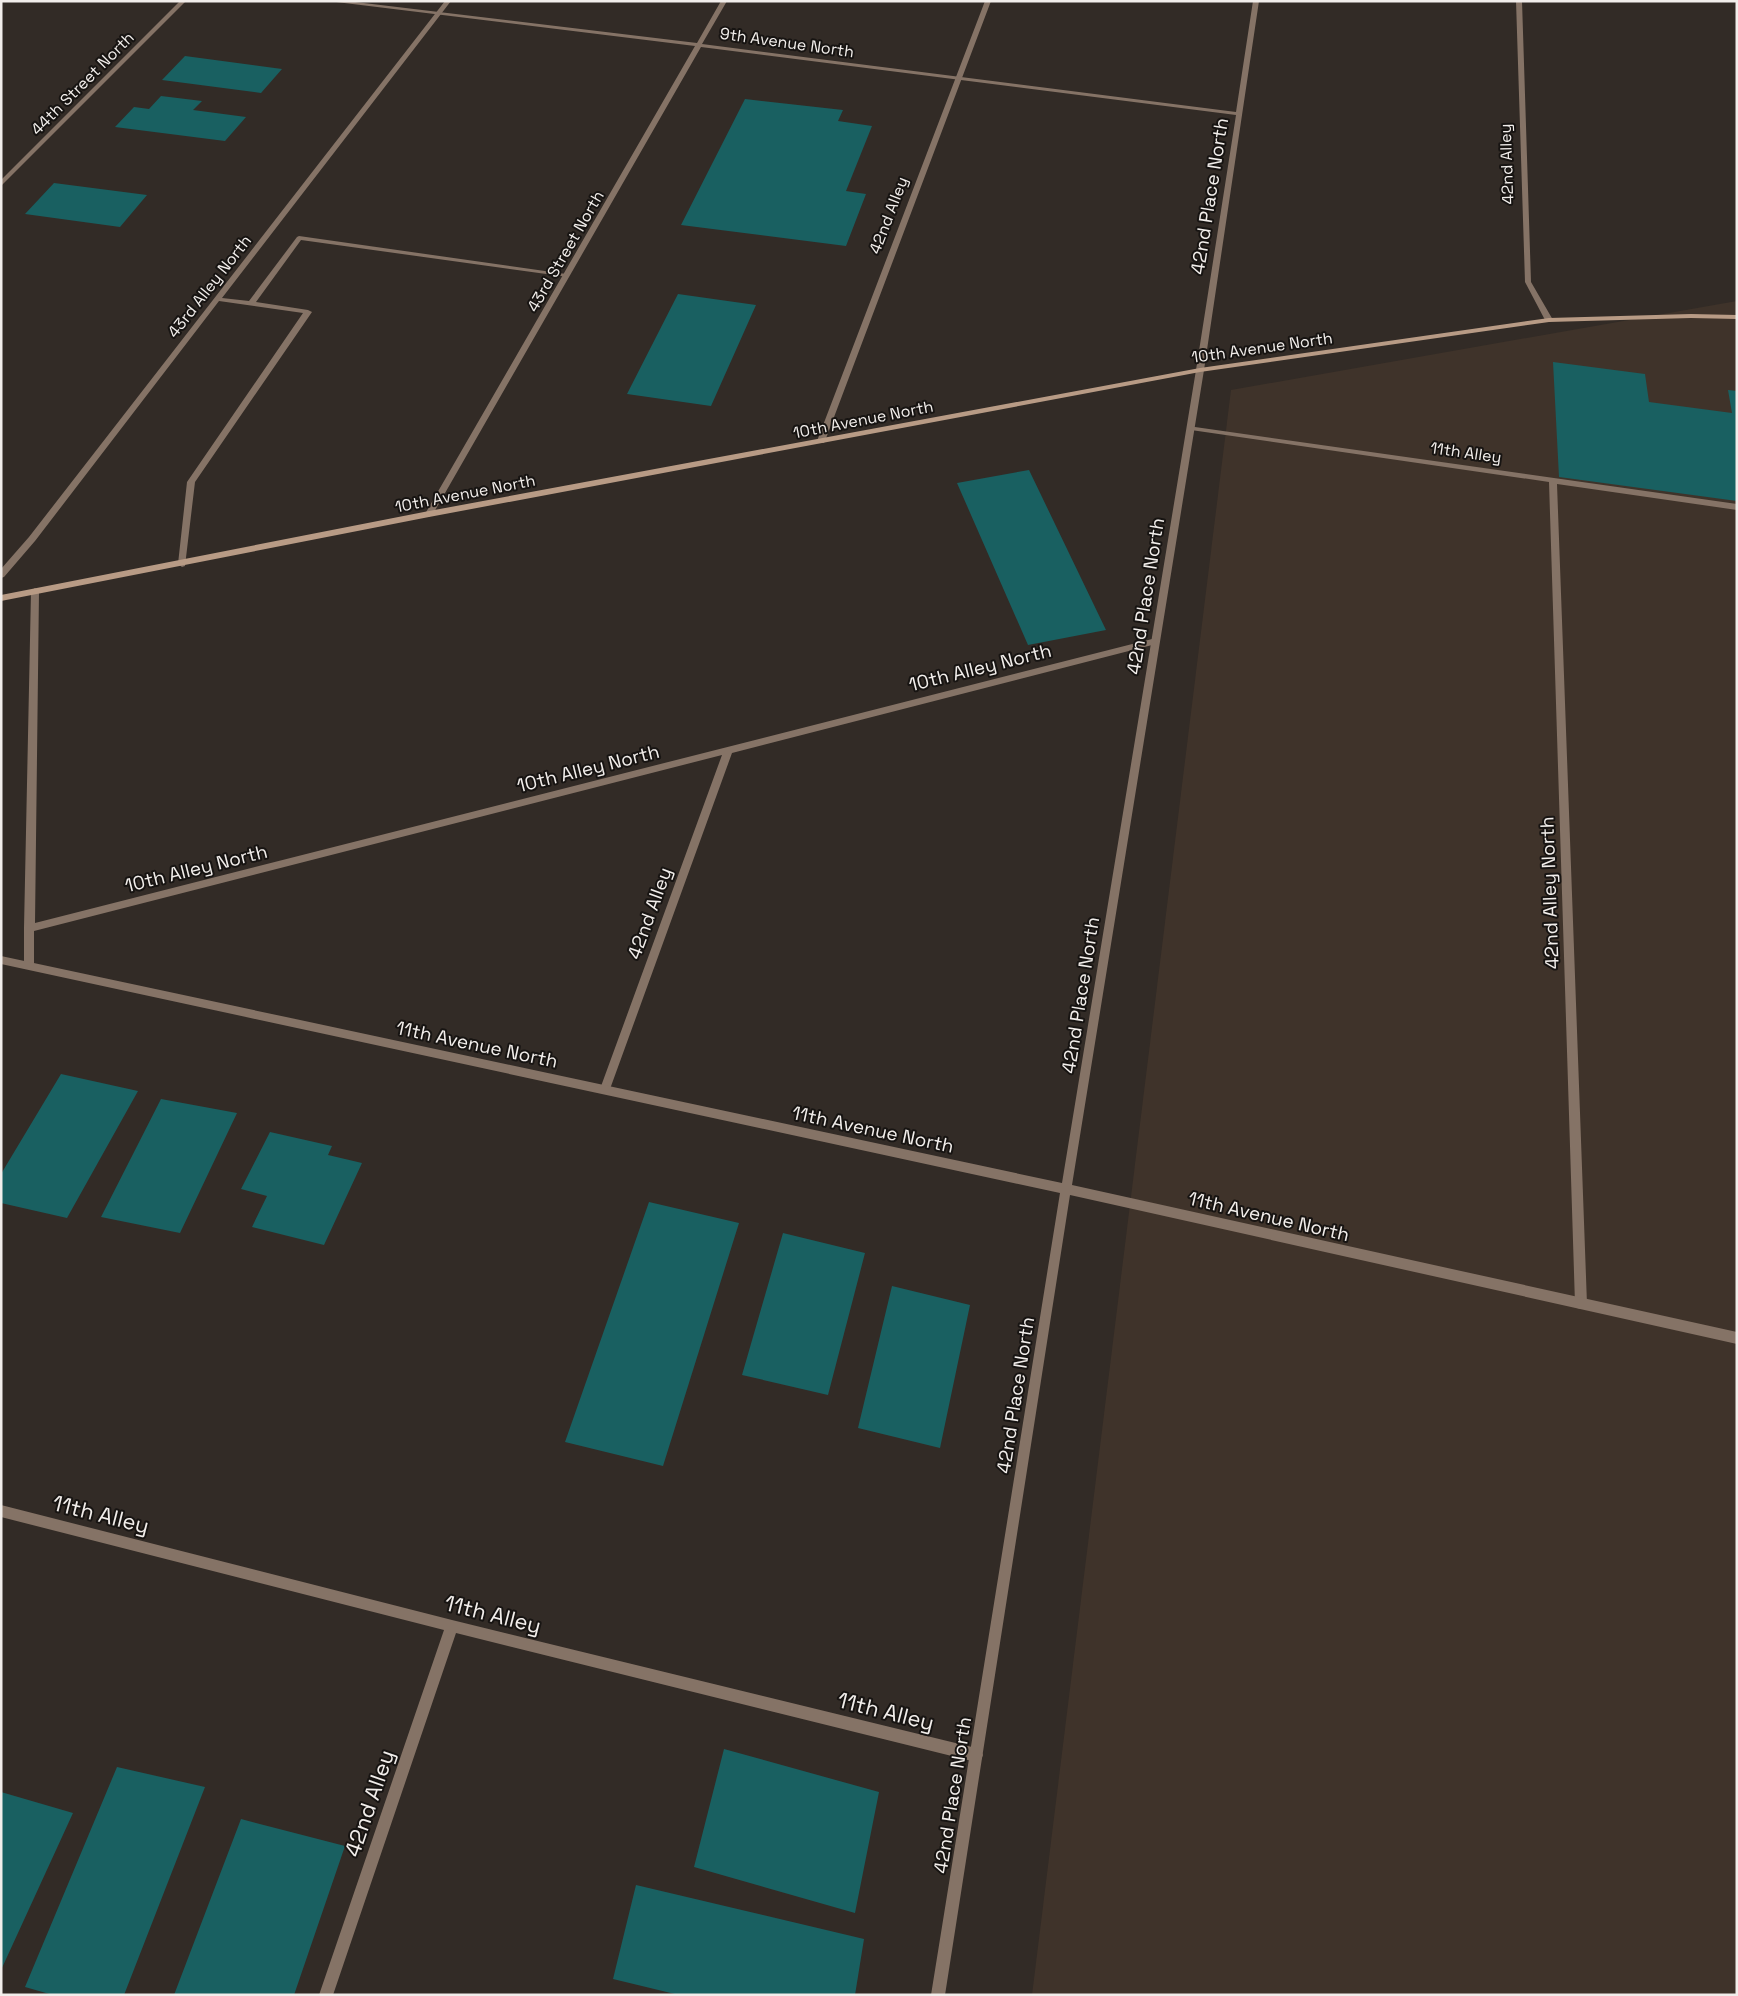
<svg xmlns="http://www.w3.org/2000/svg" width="1738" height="1996" viewBox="0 0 1738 1996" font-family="'Space Grotesk',sans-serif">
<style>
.built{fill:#3f332a}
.building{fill:#196061}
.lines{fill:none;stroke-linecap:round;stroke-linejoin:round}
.lane{fill:#857366;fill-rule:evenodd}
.street{fill:#857366;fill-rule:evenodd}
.secondary{fill:#b89b85;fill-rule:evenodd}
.labels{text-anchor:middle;stroke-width:4;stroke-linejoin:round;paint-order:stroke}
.far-street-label{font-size:16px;fill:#f2eeeb;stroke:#171412}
.street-label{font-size:19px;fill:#f2eeeb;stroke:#171412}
.near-street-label{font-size:22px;fill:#f2eeeb;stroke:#171412}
</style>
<rect width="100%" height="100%" fill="#322b26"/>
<path class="built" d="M1737 301V1995H1032L1231 390Z"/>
<path class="building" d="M185 56 282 69 261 93 162 80Z
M161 96 202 101 193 110 246 117 225 141 115 127 134 107 149 109Z
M745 99 843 110 838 121 872 126 846 191 866 194 846 246 681 225Z
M54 183 147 195 120 227 25 214Z
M678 294 756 305 711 406 627 394Z
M1553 362 1645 374 1649 402 1732 413 1728 390 1737 391V501L1559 477Z
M1029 470 1106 630 1028 645 957 483Z
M61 1074 138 1091 67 1218 1 1203V1174Z
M161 1099 237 1113 180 1233 101 1217Z
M270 1132 332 1146 328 1155 362 1163 324 1245 252 1227 267 1196 241 1189Z
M649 1202 739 1223 663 1466 565 1442Z
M783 1233 865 1253 828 1395 742 1375Z
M892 1286 970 1305 940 1448 858 1428Z
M724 1749 879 1792 855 1913 694 1867Z
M117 1767 205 1787 124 1995H53L25 1987Z
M1 1792 73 1813 1 1970Z
M241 1819 345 1846 294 1995H174Z
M636 1885 864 1939 855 1995H679L613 1979Z"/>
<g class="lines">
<path class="lane" d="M445 1H451L222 298 249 301 297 237 299 236 566 274 569 276 568 277 301 240 256 302 308 310 312 312 195 482 185 566 182 567 178 564 187 482 303 313 219 301 35 541 4 577 1 578V569L29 537Z
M985 1H991L825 441 824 443H818L817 441Z
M1516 1H1522L1531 282 1553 320 1549 322 1545 320 1525 282Z
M1188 426 1737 504V510L1557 484 1587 1304 1585 1308 1581 1309 1577 1308 1575 1304 1549 482 1191 430 1187 428Z
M35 588 39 591 35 923 1156 638 1160 641 1156 644 732 753 610 1089 609 1092 605 1094 601 1092 600 1089 722 755 34 931V965L32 968H26L24 965V928L31 591Z
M1 1505 452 1620 976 1748 981 1750 983 1755 981 1760 976 1762 456 1633 333 1995H319L444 1630 1 1517Z"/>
<path class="street" d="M180 1H186L1 186V180Z
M328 1H347L697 43 721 1H727L702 44 1236 112 1253 1H1259L1204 370 1072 1185 1737 1332V1344L1070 1195 945 1995H931L1060 1193 1 964V956L1062 1183 1196 370 1236 115 701 47 433 514 429 517 425 514 695 46Z"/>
<path class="secondary" d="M1691 314 1737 315V319L1691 318 1549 322 1200 372 429 517 1 601V595L429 511 1200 368 1549 318Z"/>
</g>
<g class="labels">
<g class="far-street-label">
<text transform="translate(787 42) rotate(8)" y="6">9th Avenue North</text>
<text transform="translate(82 83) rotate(-45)" y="6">44th Street North</text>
<text transform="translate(1506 164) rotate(-92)" y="6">42nd Alley</text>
<text transform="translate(888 215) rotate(-69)" y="6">42nd Alley</text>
<text transform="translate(565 251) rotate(-60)" y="6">43rd Street North</text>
<text transform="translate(209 286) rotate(-52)" y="6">43rd Alley North</text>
<text transform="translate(1262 347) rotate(-8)" y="6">10th Avenue North</text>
<text transform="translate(863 419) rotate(-11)" y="6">10th Avenue North</text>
<text transform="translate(1466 452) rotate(8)" y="6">11th Alley</text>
<text transform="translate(465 493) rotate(-11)" y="6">10th Avenue North</text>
</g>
<g class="street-label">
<text transform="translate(1209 196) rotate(-81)" y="7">42nd Place North</text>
<text transform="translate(1145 596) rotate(-81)" y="7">42nd Place North</text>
<text transform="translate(980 667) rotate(-14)" y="7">10th Alley North</text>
<text transform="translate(588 768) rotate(-14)" y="7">10th Alley North</text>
<text transform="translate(196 868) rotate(-14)" y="7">10th Alley North</text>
<text transform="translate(1549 893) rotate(-92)" y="7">42nd Alley North</text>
<text transform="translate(649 913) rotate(-70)" y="7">42nd Alley</text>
<text transform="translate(1080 995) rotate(-81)" y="7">42nd Place North</text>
<text transform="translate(477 1044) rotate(12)" y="7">11th Avenue North</text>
<text transform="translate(873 1129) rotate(12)" y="7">11th Avenue North</text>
<text transform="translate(1269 1216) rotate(13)" y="7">11th Avenue North</text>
<text transform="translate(1015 1395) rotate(-81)" y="7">42nd Place North</text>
<text transform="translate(952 1795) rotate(-81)" y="7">42nd Place North</text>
</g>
<g class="near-street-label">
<text transform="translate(101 1514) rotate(14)" y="8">11th Alley</text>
<text transform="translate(493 1614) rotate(14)" y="8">11th Alley</text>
<text transform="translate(886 1711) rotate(14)" y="8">11th Alley</text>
<text transform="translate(369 1803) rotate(-71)" y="8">42nd Alley</text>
</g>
</g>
<rect width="1738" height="1996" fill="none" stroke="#f2eeeb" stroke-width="5"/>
</svg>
